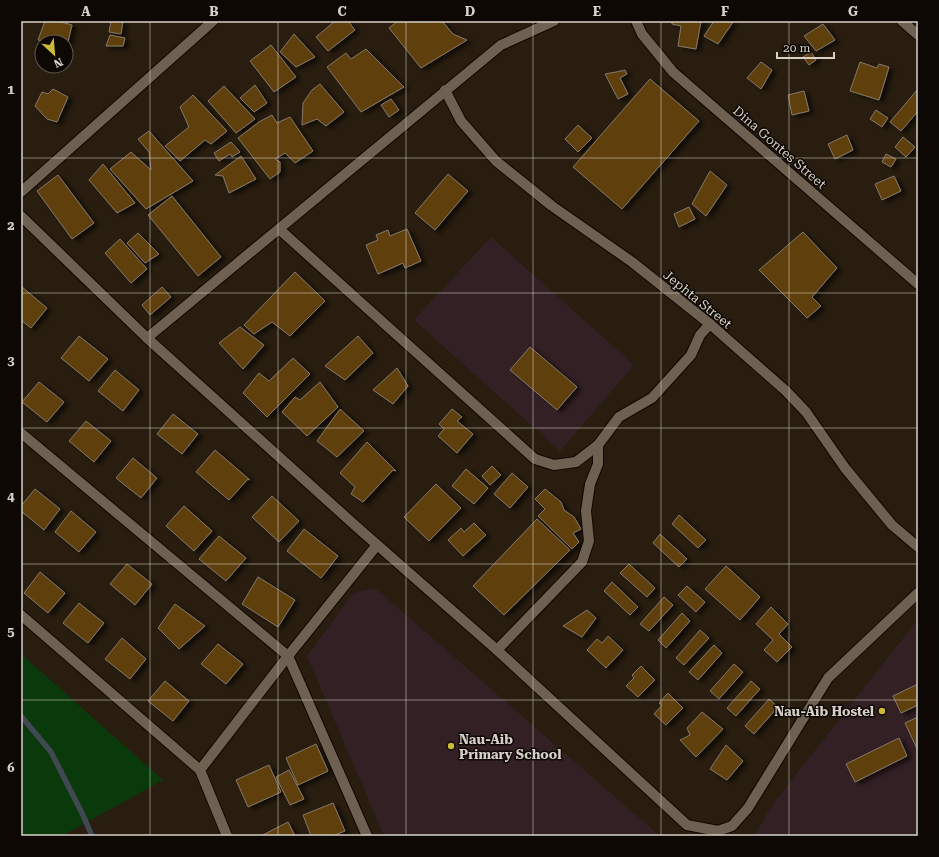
<svg xmlns="http://www.w3.org/2000/svg" width="939" height="857" viewBox="0 0 939 857" font-family="'Roboto Serif',serif">
  <defs>
    <filter id="shadow"><feDropShadow dx="4.5" dy="2.5" stdDeviation="2" flood-color="#0009"/></filter>
  </defs>
  <rect width="100%" height="100%" fill="#281d0f"/>
  <g fill="#332024">
    <path d="M491,237L634,365L560,451L414,320Z"/>
    <path d="M375,588L660,836H384L307,656L353,593Z"/>
    <path d="M918,619V836H754L773,804Z"/>
  </g>
  <path fill="#0a390c" d="M21,654L163,780L62,836H21Z"/>
  <g fill="none" stroke-linecap="round" stroke-linejoin="round">
    <path stroke="#404851" stroke-width="5.5" d="M21,716L51,752L83,815L92,836"/>
  </g>
  <g fill="#5e3f11" stroke="#857868" filter="url(#shadow)">
    <path d="M45,21H58L72,25L67,46H66V42H48L38,40Z"/>
    <path d="M111,21H123L121,34L109,32Z"/>
    <path d="M335,21H348L355,30L328,51L316,37Z"/>
    <path d="M398,21H442L453,34L467,40L421,68L389,28Z"/>
    <path d="M672,21H701L696,49L678,46L681,26L672,24Z"/>
    <path d="M714,21H731L733,22L718,44L704,36Z"/>
    <path d="M823,24L835,40L816,51L804,36Z"/>
    <path d="M294,34L315,57L296,67L280,52Z"/>
    <path d="M110,35L125,38L123,46H106Z"/>
    <path d="M271,45L296,77L274,92L250,61Z"/>
    <path d="M366,49L404,87L361,112L327,67L346,53L351,59Z"/>
    <path d="M811,52L816,60L809,65L803,57Z"/>
    <path d="M761,62L772,70L761,89L747,78Z"/>
    <path d="M860,62L877,68L879,64L889,67L879,100L850,91Z"/>
    <path d="M625,70L627,74L620,78L628,94L618,99L605,74L616,72Z"/>
    <path d="M650,79L699,121L622,209L573,167Z"/>
    <path d="M320,84L344,112L326,126L317,119L302,125L303,103L312,90Z"/>
    <path d="M255,85L267,103L254,112L240,98Z"/>
    <path d="M224,86L255,119L236,133L208,101Z"/>
    <path d="M53,89L68,97L57,122L47,119L35,106L42,92L48,94Z"/>
    <path d="M918,89V111L901,131L890,122Z"/>
    <path d="M804,91L809,111L792,115L788,95Z"/>
    <path d="M193,95L227,131L211,144L205,140L180,161L165,146L189,127L180,107Z"/>
    <path d="M391,99L399,110L389,117L381,105Z"/>
    <path d="M876,110L888,118L882,127L870,119Z"/>
    <path d="M272,115L277,123L290,117L313,151L295,163L285,153L275,159L280,162V172L270,179L238,138L259,122Z"/>
    <path d="M578,125L592,138L578,152L565,139Z"/>
    <path d="M149,131L193,181L146,209L110,169L131,152L151,170L149,152L138,139Z"/>
    <path d="M847,135L853,150L835,159L828,144Z"/>
    <path d="M903,137L915,147L906,157L895,147Z"/>
    <path d="M231,142L240,152L232,157L230,154L219,161L214,153Z"/>
    <path d="M886,154L896,159L891,167L882,162Z"/>
    <path d="M241,156L256,179L229,193L223,176L215,175Z"/>
    <path d="M103,164L135,203L117,213L89,180Z"/>
    <path d="M710,171L727,185L706,216L692,204Z"/>
    <path d="M448,174L468,191L435,230L415,213Z"/>
    <path d="M58,175L94,223L72,239L37,191Z"/>
    <path d="M894,176L901,191L882,200L875,184Z"/>
    <path d="M172,196L221,257L198,276L148,215Z"/>
    <path d="M689,207L695,219L679,227L674,214Z"/>
    <path d="M407,229L421,261L405,268L403,263L378,274L366,245L378,240L376,235L388,230L390,236Z"/>
    <path d="M803,232L837,268L812,297L821,306L807,318L759,270Z"/>
    <path d="M138,233L159,254L145,263L127,243Z"/>
    <path d="M120,239L147,269L131,283L105,253Z"/>
    <path d="M295,272L325,301L290,336L272,322L254,334L244,325Z"/>
    <path d="M22,287L47,308L31,328L21,320V289Z"/>
    <path d="M162,287L171,297L150,315L142,305Z"/>
    <path d="M240,327L264,345L243,369L219,343Z"/>
    <path d="M79,336L108,359L89,381L61,358Z"/>
    <path d="M358,336L373,353L345,380L325,366Z"/>
    <path d="M530,347L577,387L557,410L510,370Z"/>
    <path d="M293,358L310,374L267,417L243,393L259,373L269,381Z"/>
    <path d="M397,368L408,386L393,404L373,390Z"/>
    <path d="M115,370L139,390L123,411L98,391Z"/>
    <path d="M39,382L64,402L47,422L22,402Z"/>
    <path d="M320,382L338,407L307,436L282,412L295,397L300,400Z"/>
    <path d="M340,409L364,431L337,457L317,441Z"/>
    <path d="M452,409L462,417L457,421L473,434L457,453L438,436L444,429L439,424Z"/>
    <path d="M173,414L198,434L182,454L157,434Z"/>
    <path d="M86,421L111,441L94,462L69,441Z"/>
    <path d="M367,442L396,471L393,470L363,502L351,494L355,487L340,473Z"/>
    <path d="M215,450L250,480L248,479L229,500L196,472Z"/>
    <path d="M133,458L157,478L141,498L116,478Z"/>
    <path d="M492,466L501,475L490,485L482,476Z"/>
    <path d="M466,469L488,488L474,504L452,486Z"/>
    <path d="M512,473L528,487L510,508L494,494Z"/>
    <path d="M436,484L461,508L429,541L404,517Z"/>
    <path d="M35,489L60,509L44,530L21,511V506Z"/>
    <path d="M545,489L561,502L564,510L574,517L581,529L573,533L579,542L572,549L538,516L545,509L535,499Z"/>
    <path d="M272,496L299,521L279,542L252,517Z"/>
    <path d="M184,506L212,531L194,551L166,526Z"/>
    <path d="M71,511L96,532L79,552L55,532Z"/>
    <path d="M679,515L706,540L698,548L672,524Z"/>
    <path d="M537,519L570,550L504,615L473,586Z"/>
    <path d="M474,523L486,535L463,556L448,540L461,528L464,532Z"/>
    <path d="M304,529L338,556L321,578L287,551Z"/>
    <path d="M660,534L687,559L679,567L653,543Z"/>
    <path d="M219,536L246,558L226,581L199,559Z"/>
    <path d="M127,564L152,584L135,605L110,584Z"/>
    <path d="M629,564L655,588L647,597L620,573Z"/>
    <path d="M726,566L760,597L740,620L705,589Z"/>
    <path d="M40,572L65,593L48,613L24,593Z"/>
    <path d="M258,577L295,600L278,627L242,604Z"/>
    <path d="M612,582L638,607L630,615L604,591Z"/>
    <path d="M687,586L705,602L696,612L678,595Z"/>
    <path d="M664,597L673,605L649,631L640,624Z"/>
    <path d="M79,603L104,623L88,643L63,623Z"/>
    <path d="M175,604L205,626L179,649L158,628Z"/>
    <path d="M771,607L788,624L779,634L792,647L777,662L764,650L773,640L756,624Z"/>
    <path d="M587,610L596,618L582,637L563,626Z"/>
    <path d="M682,613L690,621L666,648L658,640Z"/>
    <path d="M700,630L709,638L684,665L676,658Z"/>
    <path d="M608,636L623,650L606,668L587,650L597,639L602,643Z"/>
    <path d="M122,638L146,659L130,679L105,659Z"/>
    <path d="M218,644L243,664L226,684L201,664Z"/>
    <path d="M714,645L722,653L698,680L689,672Z"/>
    <path d="M734,664L743,672L719,699L710,691Z"/>
    <path d="M641,666L655,680L638,697L626,686L634,678L632,675Z"/>
    <path d="M165,681L189,701L173,721L148,701Z"/>
    <path d="M751,681L760,689L736,716L727,708Z"/>
    <path d="M918,684V705L901,713L893,696Z"/>
    <path d="M668,693L683,708L666,725L654,714L662,705L659,703Z"/>
    <path d="M769,699L778,707L754,734L745,726Z"/>
    <path d="M702,712L723,729L696,757L680,740L690,735L687,728Z"/>
    <path d="M918,717V751L905,723Z"/>
    <path d="M899,738L907,756L855,782L846,764Z"/>
    <path d="M316,744L328,771L298,785L286,758Z"/>
    <path d="M726,745L743,761L727,780L710,769Z"/>
    <path d="M269,765L281,792L248,807L236,780Z"/>
    <path d="M289,770L304,799L290,805L276,777Z"/>
    <path d="M333,803L345,831L332,836H311L303,815Z"/>
    <path d="M288,822L295,836H261Z"/>
  </g>
  <g fill="none" stroke-linecap="round" stroke-linejoin="round">
    <g stroke="#100700" stroke-width="12">
      <g id="minor">
        <path d="M636,21L642,34L673,72L918,284"/>
        <path d="M902,21L918,35"/>
        <path d="M445,90L461,121L496,161L552,206L632,262L710,324L786,391L806,412L845,468L892,525L918,547"/>
        <path d="M21,192L213,21"/>
        <path d="M21,216L147,338L358,528L497,650L687,825L718,831L732,826L748,808L828,678L918,593"/>
        <path d="M279,229L535,459L554,465L576,462L598,445"/>
        <path d="M147,338L501,45L554,21"/>
        <path d="M21,433L288,656L367,836"/>
        <path d="M21,615L200,770L227,836"/>
        <path d="M497,650L582,562L589,541L586,511L590,484L598,464V445L619,417L652,398L691,355L700,335L710,324"/>
        <path d="M200,770L288,656L377,545"/>
      </g>
    </g>
    <use href="#minor" stroke="#6e6152" stroke-width="10"/>
  </g>
  <path fill="none" stroke="#d7d0c7" stroke-width="1" stroke-opacity="0.55" d="M150,21V836M278,21V836M406,21V836M533,21V836M661,21V836M789,21V836M21,158H918M21,293H918M21,428H918M21,564H918M21,700H918"/>
  <g fill="#ccb939" stroke="#0d0804" stroke-width="1.5">
    <circle cx="882" cy="711" r="4"/>
    <circle cx="451" cy="746" r="4"/>
  </g>
  <g text-anchor="middle" stroke-width="3" stroke-linejoin="round" paint-order="stroke">
    <g font-size="13" fill="#d7d0c7" stroke="#0d0804">
      <text transform="translate(780 147) rotate(41)" y="5">Dina Gontes Street</text>
      <text transform="translate(698 299) rotate(39)" y="5">Jephta Street</text>
    </g>
    <g font-size="13" font-weight="bold" fill="#d7d0c7" stroke="#0d0804" text-anchor="end">
      <text x="874" y="716">Nau-Aib Hostel</text>
      <text x="459" y="744" text-anchor="start">Nau-Aib<tspan x="459" dy="15">Primary School</tspan></text>
    </g>
  </g>
  <rect width="939" height="857" fill="none" stroke="#0d0804" stroke-width="44"/>
  <g transform="translate(54 54) rotate(154)"><circle r="19" fill="#0d0804" stroke="#5e5852"/>
  <path d="M0-3L7 15L0 10L-7 15Z" fill="#ccb939"/>
  <text y="-6" font-size="11" font-weight="bold" text-anchor="middle" fill="#d7d0c7">N</text>
  </g>
  <path d="M777 52v6h57v-6" fill="none" stroke="#d7d0c7" stroke-width="2"/>
  <text x="783" y="52" font-size="12" fill="#d7d0c7" stroke="#0d0804" stroke-width="3" paint-order="stroke">20 m</text>
  <rect x="22" y="22" width="895" height="813" fill="none" stroke="#d7d0c7" stroke-width="1.5"/>
  <g font-size="13" text-anchor="middle" font-weight="bold" fill="#d7d0c7">
    <text x="86" y="16">A</text>
    <text x="214" y="16">B</text>
    <text x="342" y="16">C</text>
    <text x="470" y="16">D</text>
    <text x="597" y="16">E</text>
    <text x="725" y="16">F</text>
    <text x="853" y="16">G</text>
    <text x="11" y="94">1</text>
    <text x="11" y="230">2</text>
    <text x="11" y="365">3</text>
    <text x="11" y="501">4</text>
    <text x="11" y="636">5</text>
    <text x="11" y="772">6</text>
  </g>
</svg>
